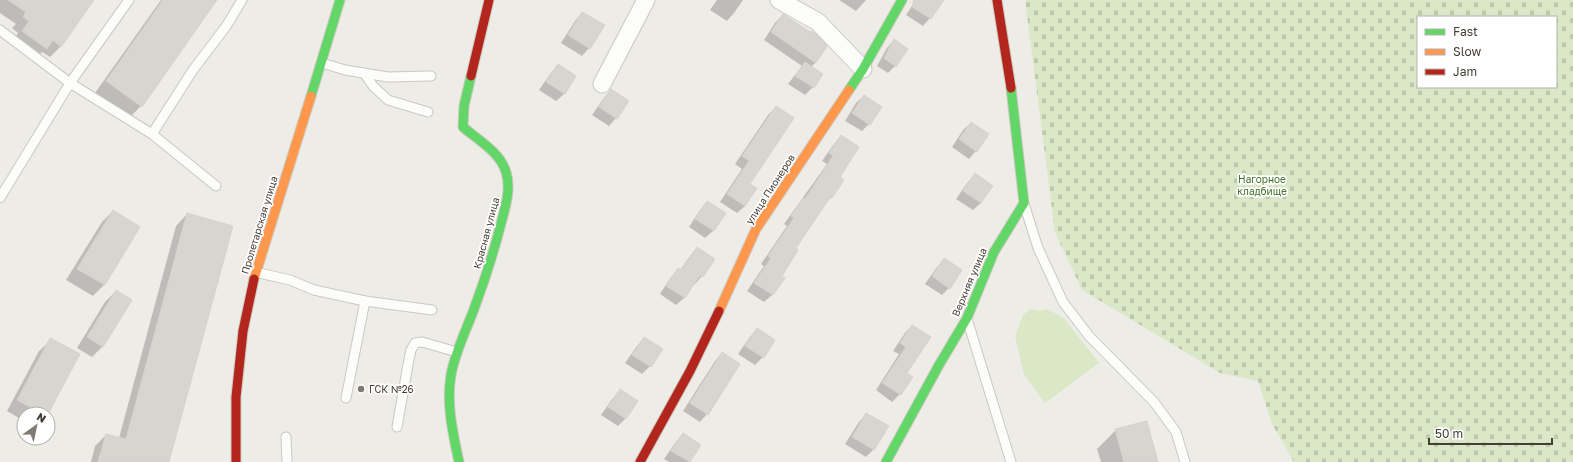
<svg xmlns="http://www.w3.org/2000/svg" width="1573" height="462" viewBox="0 0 1573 462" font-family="'Golos Text',sans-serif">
  <defs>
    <pattern id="cemetery-stones" width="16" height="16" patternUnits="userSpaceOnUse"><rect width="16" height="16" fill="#dbe8c8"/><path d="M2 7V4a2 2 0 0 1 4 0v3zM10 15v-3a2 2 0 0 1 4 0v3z" fill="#bdc8ac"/></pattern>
  </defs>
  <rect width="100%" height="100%" fill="#eeece7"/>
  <path fill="url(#cemetery-stones)" fill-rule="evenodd" d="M1025,0H1573V462H1294L1272,424L1258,381L1220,373L1082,290L1055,232ZM1418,17H1556V87H1418Z"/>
  <path fill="#dbe8c8" d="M1030,309L1039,311L1047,309L1064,318L1099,363L1045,403L1024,375L1015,336L1023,315Z"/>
  <g fill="#0003">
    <path d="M0,0H93L61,46L50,57L42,52L35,59L12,42L18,33L12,28L16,24L0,13Z"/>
    <path d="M161,0H216L141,106L130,117L95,93Z"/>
    <path d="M717,0H743L734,13L727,21L710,10Z"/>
    <path d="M839,0H866L856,11Z"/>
    <path d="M916,0H939L941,2L930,18L923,26L906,15Z"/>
    <path d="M582,13L589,48L582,56L561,43L575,21Z"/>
    <path d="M783,15L816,62L811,67L813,87L805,95L788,84L802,66L764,40L775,23Z"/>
    <path d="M894,40L895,66L888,73L877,66L887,48Z"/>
    <path d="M558,65L575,76L564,94L556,101L539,90L551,73Z"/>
    <path d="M611,90L616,118L609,126L592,115L604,98Z"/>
    <path d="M864,96L869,124L862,131L845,121L856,103Z"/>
    <path d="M776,107L749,184L745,206L737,213L720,202L742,169L735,164L768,115Z"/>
    <path d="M971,123L976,151L969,159L952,147L963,130Z"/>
    <path d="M841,136L839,177L832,197L824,204L795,249L780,276L783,278L772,295L764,302L747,291L764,266L761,264L787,226L784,224L827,164L822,161L834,144Z"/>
    <path d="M975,175L992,186L981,203L973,210L956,199L968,182Z"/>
    <path d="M708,202L724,214L713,231L705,238L689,227L700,210Z"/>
    <path d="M113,211L139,227L104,285L93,296L66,280L102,222Z"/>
    <path d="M187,214L168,462H91L95,446L106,435L119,438L176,226Z"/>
    <path d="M697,248L702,276L695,284L694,283L684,298L676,305L660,294L671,277L678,270H680L690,256Z"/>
    <path d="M944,260L949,288L942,295L925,284L937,267Z"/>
    <path d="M116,291L103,346L92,357L77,348L105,302Z"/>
    <path d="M912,326L900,394L892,402L876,390L899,354L893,351L905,333Z"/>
    <path d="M757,329L774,340L763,357L755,365L738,354L750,337Z"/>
    <path d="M644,338L650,366L642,374L625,363L637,346Z"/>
    <path d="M51,340L47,414H24V421L7,411L39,351Z"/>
    <path d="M722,353L707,414L700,422L683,411L715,361Z"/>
    <path d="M620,390L626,418L618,426L601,415L613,398Z"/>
    <path d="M866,414L873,450L866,457L845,444L859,422Z"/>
    <path d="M1116,430L1157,462H1101L1097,449Z"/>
    <path d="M683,434L700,445L689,462H669L664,459L676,442Z"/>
  </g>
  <g fill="#d7d5d0" stroke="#d6d3cd">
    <path d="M8,0H94L61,47L53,40L47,49L22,31L29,21L23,17L26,12Z"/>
    <path d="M163,0H217L142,107L106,81Z"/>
    <path d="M914,0H944L931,19L912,7Z"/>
    <path d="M582,12L605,25L590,49L568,35Z"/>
    <path d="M783,14L810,32L811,31L815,33L827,46L816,63L771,32Z"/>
    <path d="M894,39L908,49L896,67L884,58Z"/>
    <path d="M805,62L823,74L814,88L795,76Z"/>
    <path d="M558,64L576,76L565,94L546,82Z"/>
    <path d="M611,89L629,101L617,119L599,107Z"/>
    <path d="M864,95L882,107L870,125L852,113Z"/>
    <path d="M776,106L794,118L750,184L757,188L745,206L727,194L749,161L742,156Z"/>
    <path d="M971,122L989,134L977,152L959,139Z"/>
    <path d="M841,135L859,147L840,177L844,180L832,198L831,196L796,248L798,250L782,276L785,278L773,295L754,283L771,258L768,256L794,218L791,216L803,198L805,199L833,156L829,153Z"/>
    <path d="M975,173L993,186L981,203L963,191Z"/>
    <path d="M707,201L726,213L714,231L695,219Z"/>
    <path d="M113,210L140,227L105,285L77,269Z"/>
    <path d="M187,213L233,226L169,462H98L106,434L126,439Z"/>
    <path d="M697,247L715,259L703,277L700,275L685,298L666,286L678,268L681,270Z"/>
    <path d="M944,258L962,270L950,289L932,276Z"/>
    <path d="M116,290L132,300L103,347L87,337Z"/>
    <path d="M912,325L931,337L907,373L913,377L901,395L882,383L906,347L900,343Z"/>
    <path d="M757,328L775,340L764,358L745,346Z"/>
    <path d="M644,337L663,349L651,367L632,355Z"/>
    <path d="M50,338L80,354L48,414H43L17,400Z"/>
    <path d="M722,352L740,364L708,415L690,403Z"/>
    <path d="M620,389L638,401L626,419L608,407Z"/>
    <path d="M866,413L889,426L874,450L852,437Z"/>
    <path d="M1147,421L1158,462H1124L1115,429Z"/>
    <path d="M683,433L701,445L690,462L671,451Z"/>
  </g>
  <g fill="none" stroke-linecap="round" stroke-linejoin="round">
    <g stroke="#cac8c3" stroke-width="11">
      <g id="lane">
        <path d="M0,30L70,83L152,134L216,186"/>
        <path d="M322,63L345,70L388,77L431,76"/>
        <path d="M364,73L373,86L388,100L428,112"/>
        <path d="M152,134L193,70L227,25L242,0"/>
        <path d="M0,198L70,83L129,0"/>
        <path d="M1025,207L1038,248L1063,302L1089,336L1154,402L1176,432L1185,462"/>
        <path d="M255,272L290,280L314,290L365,301L432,310"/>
        <path d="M968,322L1011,462"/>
        <path d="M346,398L365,301"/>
        <path d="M397,427L409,359L411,350L415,343L422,342L457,352"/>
        <path d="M286,437L287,462"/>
      </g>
    </g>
    <g stroke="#cac8c3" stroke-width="19">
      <g id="street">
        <path d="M779,0L818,22L863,69"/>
        <path d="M602,84L646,0"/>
      </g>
    </g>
    <g stroke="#cdc9bf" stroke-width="11">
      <g id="fast">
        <path d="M849,90L863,69L902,0"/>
        <path d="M311,96L340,0"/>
        <path d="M459,462C453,434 446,404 451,375C455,352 466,331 474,309C485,280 494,251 502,220C506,205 511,188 506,172C500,152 478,140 463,127L464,106L471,76"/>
        <path d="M886,462L939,365L967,318L994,252L1024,203L1011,88"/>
      </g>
    </g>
    <g stroke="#cdc9bf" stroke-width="11">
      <g id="slow">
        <path d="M254,279L311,96"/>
        <path d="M719,311L756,229L849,90"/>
      </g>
    </g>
    <g stroke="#cdc9bf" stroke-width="11">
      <g id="jam">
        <path d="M997,0L1011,88"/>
        <path d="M471,76L489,0"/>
        <path d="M236,462V397L243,331L254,279"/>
        <path d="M640,462L690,371L719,311"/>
      </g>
    </g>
    <use href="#lane" stroke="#fcfcfb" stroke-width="9"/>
    <use href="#street" stroke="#fcfcfb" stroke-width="17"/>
    <use href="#fast" stroke="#63d668" stroke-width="9"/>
    <use href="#slow" stroke="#ff974d" stroke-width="9"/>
    <use href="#jam" stroke="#b3261e" stroke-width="9"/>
  </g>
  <circle fill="#7f7a73" stroke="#fff" stroke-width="1.5" cx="361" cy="389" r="4"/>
  <g text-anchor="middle" stroke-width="3.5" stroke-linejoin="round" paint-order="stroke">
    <g font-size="10" fill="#45722b" stroke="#fff">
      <text x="1262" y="183">Нагорное<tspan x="1262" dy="12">кладбище</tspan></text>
    </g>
    <g font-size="10" fill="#433d34" stroke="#fff">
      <text transform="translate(770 189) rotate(-57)" y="4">улица Пионеров</text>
      <text transform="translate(259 225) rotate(-73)" y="4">Пролетарская улица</text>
      <text transform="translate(486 233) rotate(-75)" y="4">Красная улица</text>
      <text transform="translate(969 282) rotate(-67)" y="4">Верхняя улица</text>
    </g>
    <g font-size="10" fill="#433d34" stroke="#fff" text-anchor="start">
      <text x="369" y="393">ГСК №26</text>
    </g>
  </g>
  <rect x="1417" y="16" width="140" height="72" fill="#ffffff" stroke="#b4b1ae"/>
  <rect x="1425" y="29" width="20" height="6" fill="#63d668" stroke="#b4b1ae"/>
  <text x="1453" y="36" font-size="12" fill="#433d34">Fast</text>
  <rect x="1425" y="49" width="20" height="6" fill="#ff974d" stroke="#b4b1ae"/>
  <text x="1453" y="56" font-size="12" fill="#433d34">Slow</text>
  <rect x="1425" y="69" width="20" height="6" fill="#b3261e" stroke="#b4b1ae"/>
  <text x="1453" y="76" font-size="12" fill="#433d34">Jam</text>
  <g transform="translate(36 426) rotate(33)"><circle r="19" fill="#ffffff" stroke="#b4b1ae"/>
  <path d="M0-3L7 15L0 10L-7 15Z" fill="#7f7a73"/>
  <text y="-6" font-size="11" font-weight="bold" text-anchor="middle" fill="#433d34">N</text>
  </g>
  <path d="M1429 438v6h123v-6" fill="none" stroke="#433d34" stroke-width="2"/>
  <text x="1435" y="438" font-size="12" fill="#433d34" stroke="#ffffff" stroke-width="3" paint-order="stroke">50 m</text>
</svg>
